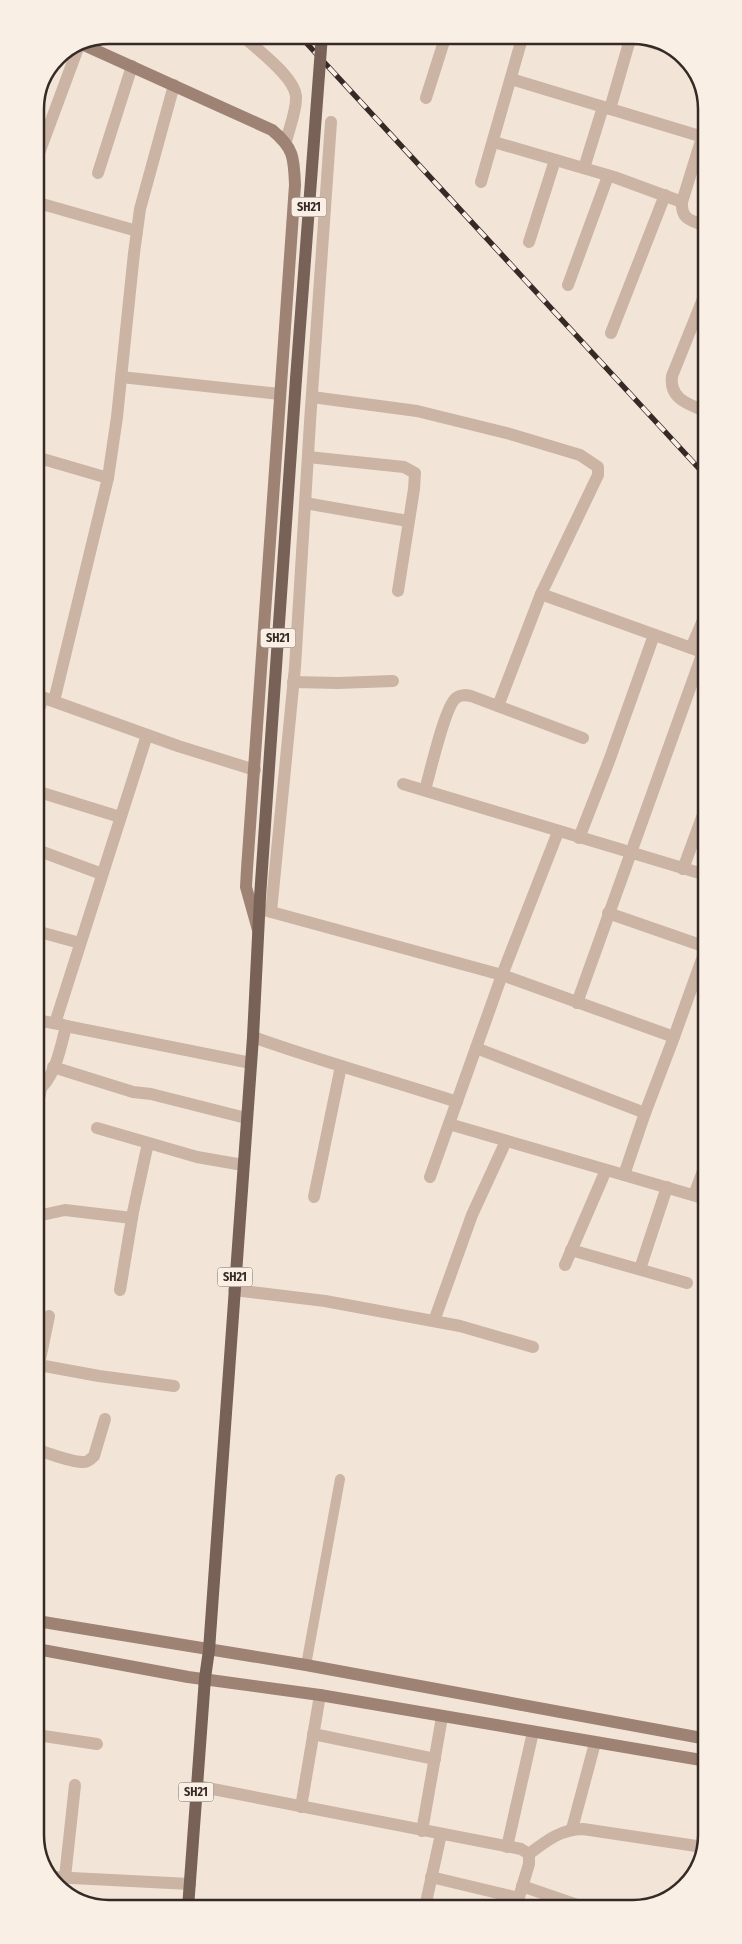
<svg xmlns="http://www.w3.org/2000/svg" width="742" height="1944" viewBox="0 0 742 1944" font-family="'Fira Sans Condensed',sans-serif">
  <rect width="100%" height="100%" fill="#f2e5d8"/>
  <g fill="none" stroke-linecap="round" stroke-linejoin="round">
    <path stroke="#cbb4a4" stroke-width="10" d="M306,1665L340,1479"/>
    <g stroke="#cbb4a4" stroke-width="12">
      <path d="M242,35C256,49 294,76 296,96C297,110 289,128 286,142"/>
      <path d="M627,35L667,47"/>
      <path d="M511,79L703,137"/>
      <path d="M426,98L446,35"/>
      <path d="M610,109L631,36"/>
      <path d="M704,131L682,202C681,219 690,220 705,226"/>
      <path d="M494,142L614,177L682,202"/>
      <path d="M35,164L78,48"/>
      <path d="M584,168L603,107"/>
      <path d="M98,173L132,66"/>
      <path d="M481,182L523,35"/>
      <path d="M35,202L137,231"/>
      <path d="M529,242L555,160"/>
      <path d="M568,285L608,176"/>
      <path d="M705,294L672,376C669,398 687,404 705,411"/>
      <path d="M611,333L665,195"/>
      <path d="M121,377L280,394"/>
      <path d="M312,397L417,411L510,434L580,455L598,467V475L541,594L498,706"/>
      <path d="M36,457L108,478"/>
      <path d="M308,457L404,467L415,473L414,489L398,591"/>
      <path d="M305,503L408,521"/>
      <path d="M541,594L705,653"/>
      <path d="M691,648L705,616"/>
      <path d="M293,682L338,683L393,681"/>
      <path d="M36,695L178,746L255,770"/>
      <path d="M54,701L108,478L117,417L134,253L140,209L174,85"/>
      <path d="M36,717L43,698"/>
      <path d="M403,784L706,875"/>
      <path d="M425,790C430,773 445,706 456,698C461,694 466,695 471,696L583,738"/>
      <path d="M36,791L120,817"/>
      <path d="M579,838L609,761L654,635"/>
      <path d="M37,850L102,874"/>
      <path d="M683,869L705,809"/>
      <path d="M264,910L502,975L674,1037L645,1113L624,1175L706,1199"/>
      <path d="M271,912L295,667L310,422L331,122"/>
      <path d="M608,913L706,947"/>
      <path d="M36,931L80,943"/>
      <path d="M577,1003L703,652"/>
      <path d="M36,1020L59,1024"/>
      <path d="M66,1026L57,1023V1017L147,735"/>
      <path d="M253,1037C320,1061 389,1080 457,1102"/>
      <path d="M674,1037L706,948"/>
      <path d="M476,1048L645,1113"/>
      <path d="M53,1067L133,1092L151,1094L246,1118"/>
      <path d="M37,1091C55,1079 61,1046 66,1026L251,1063"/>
      <path d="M37,1111L41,1088"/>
      <path d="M449,1124L624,1175"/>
      <path d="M97,1128L197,1157L243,1165"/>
      <path d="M430,1177L502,975L558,832"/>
      <path d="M694,1195L706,1163"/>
      <path d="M314,1197L341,1066"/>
      <path d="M37,1216L65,1210L132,1218"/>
      <path d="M571,1250L687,1283"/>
      <path d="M565,1265L606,1170"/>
      <path d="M640,1269L667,1187"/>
      <path d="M120,1290L133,1212L148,1143"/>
      <path d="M234,1290L325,1301L460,1326L533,1347"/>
      <path d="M434,1321L472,1215L506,1141"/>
      <path d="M39,1365L99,1376L174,1386"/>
      <path d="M37,1374L49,1316"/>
      <path d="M37,1450C49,1453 72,1463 84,1462C88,1462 91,1459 94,1456L105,1419"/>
      <path d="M313,1734L435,1759"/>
      <path d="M37,1735L97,1744"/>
      <path d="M197,1786L521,1849L529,1854"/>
      <path d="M301,1807L320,1695"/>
      <path d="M572,1829L595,1743"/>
      <path d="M422,1831L442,1717"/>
      <path d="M507,1847L533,1732"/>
      <path d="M529,1854C546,1841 561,1829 583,1829L703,1847"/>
      <path d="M52,1877L190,1884"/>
      <path d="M65,1877L75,1785"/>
      <path d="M431,1877L519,1898"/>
      <path d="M522,1886L583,1907"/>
      <path d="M425,1907L441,1834"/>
      <path d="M516,1907L529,1864V1854"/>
    </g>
    <g stroke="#9e8375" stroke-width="12">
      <path d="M84,45L272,130C294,148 294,158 295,185L247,869L246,887L258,930"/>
      <path d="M37,1621L306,1665L707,1739"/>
      <path d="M37,1649L188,1677L320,1695L707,1761"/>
    </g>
    <path stroke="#786156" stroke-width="12" d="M188,1908L205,1678L209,1650L253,1037L260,897L296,379"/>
    <g stroke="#362a26" stroke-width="5.5">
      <path id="rail" d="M299,35L705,475"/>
    </g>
    <use href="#rail" stroke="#faefe4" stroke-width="4" stroke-dasharray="11" stroke-linecap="butt"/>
    <path stroke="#786156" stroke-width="12" d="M296,379L322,35"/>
  </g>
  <g text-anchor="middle" stroke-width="5" stroke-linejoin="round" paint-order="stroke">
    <g fill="#faefe4" stroke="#71655f" stroke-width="1">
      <rect x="291.5" y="197.5" width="35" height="19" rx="4"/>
      <rect x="260.5" y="628.5" width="35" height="19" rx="4"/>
      <rect x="217.5" y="1267.5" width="35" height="19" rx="4"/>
      <rect x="178.5" y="1782.5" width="35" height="19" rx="4"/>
    </g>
    <g font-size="12" font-weight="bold" fill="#362a26">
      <text x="309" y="211">SH21</text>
      <text x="278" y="642">SH21</text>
      <text x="235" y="1281">SH21</text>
      <text x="196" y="1796">SH21</text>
    </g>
  </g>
  <path d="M0 0H742V1944H0ZM109 44H633A65 65 0 0 1 698 109V1835A65 65 0 0 1 633 1900H109A65 65 0 0 1 44 1835V109A65 65 0 0 1 109 44Z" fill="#faefe4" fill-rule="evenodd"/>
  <path fill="none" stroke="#362a26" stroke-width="2.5" d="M109 44H633A65 65 0 0 1 698 109V1835A65 65 0 0 1 633 1900H109A65 65 0 0 1 44 1835V109A65 65 0 0 1 109 44Z"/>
</svg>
